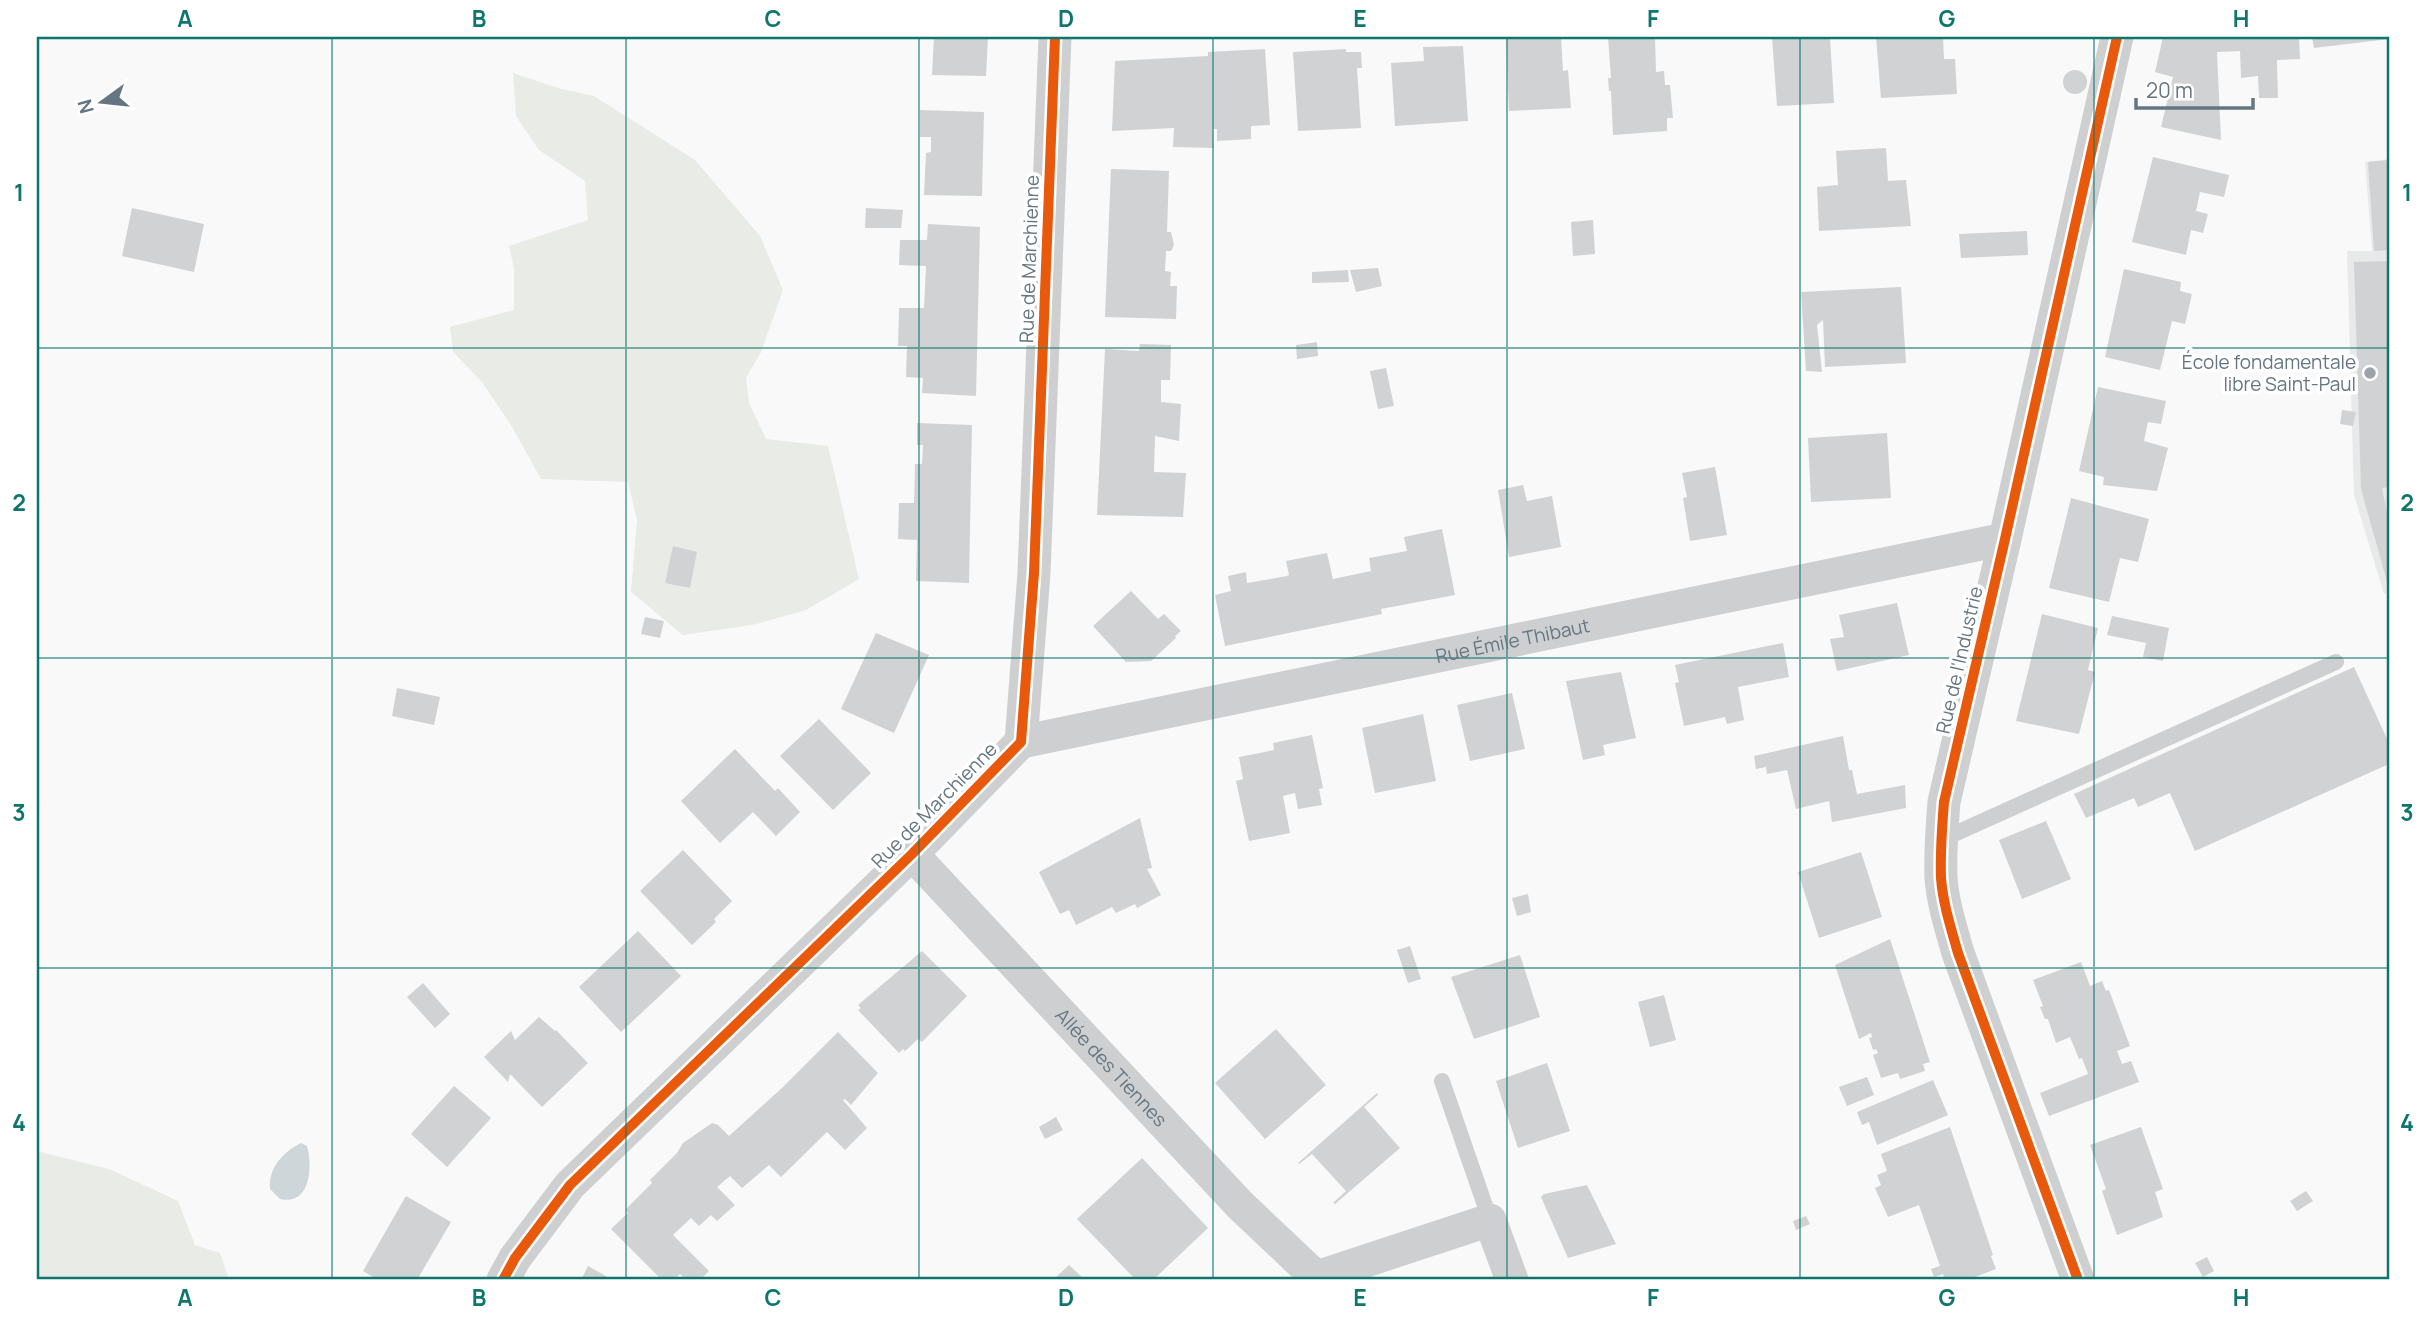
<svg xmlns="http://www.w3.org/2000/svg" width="2426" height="1317" viewBox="0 0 2426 1317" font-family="Manrope,sans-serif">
  <rect width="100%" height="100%" fill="#f9f9f9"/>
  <path fill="#e8e9e9" d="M2389,159V594H2384L2354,495L2347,251H2372L2365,162Z"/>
  <g fill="#e8ebe6">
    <path d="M513,73L561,89L594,96L695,160L760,236L783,290L761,352L746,378L749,403L766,439L828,446L859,579L806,610L752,625L683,635L631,592L637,520L628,482L541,479L511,425L482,382L453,352L450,327L514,310V268L509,246L588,220L585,181L539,150L516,116Z"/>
    <path d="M37,1151L109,1169L178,1201L195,1245L220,1253L229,1280H37Z"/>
  </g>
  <path fill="#ced6d9" d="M301,1143L307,1146C313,1167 310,1206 280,1199L270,1189C268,1168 283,1152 301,1143Z"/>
  <g fill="#d0d2d3">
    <path d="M934,37H988L986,76L932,75Z"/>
    <path d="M1506,37H1561L1563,71L1568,70L1571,108L1509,111Z"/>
    <path d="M1608,37H1655L1656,72L1664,71L1665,85H1670L1673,118H1667V131L1613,135L1611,91H1609L1608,78H1611Z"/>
    <path d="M1772,37H1830L1834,103L1777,106Z"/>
    <path d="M1876,37H1943L1944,59H1955L1957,94L1881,98Z"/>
    <path d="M2163,37H2299L2300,59L2277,60L2278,98H2259L2258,76L2241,78L2240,51L2217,52L2221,140L2161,127L2173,77L2155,72Z"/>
    <path d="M2312,37H2389V39L2314,48Z"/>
    <path d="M1463,46L1468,121L1395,126L1391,63L1424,61L1423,47Z"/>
    <path d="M1265,49L1270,125L1251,126V139L1217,141V129H1213L1214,148L1173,147L1174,128L1112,131L1115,61L1208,56V52Z"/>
    <path d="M1346,49V52H1361L1362,68H1357L1361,128L1298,131L1293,52Z"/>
    <circle cx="2075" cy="82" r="12"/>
    <path d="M920,110L984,112L982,196L924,195L926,153L931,152V137H920Z"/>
    <path d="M1886,148L1888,181L1906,180L1911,226L1819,231L1817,187L1838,185L1836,151Z"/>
    <path d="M2153,157L2229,175L2224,197L2200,192L2196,211L2208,214L2203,233L2191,230L2186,255L2132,242Z"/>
    <path d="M2389,160V250L2374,251L2368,162Z"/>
    <path d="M1111,169L1169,171L1167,232H1171L1174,245L1171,251H1166L1165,271L1171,272L1170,286H1177L1176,319L1105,317Z"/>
    <path d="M132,208L204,224L194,272L122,256Z"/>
    <path d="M866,208L903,210L901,228H865Z"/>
    <path d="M1593,220L1595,254L1573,256L1571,222Z"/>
    <path d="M928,224L980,227L976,396L922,393L923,378L906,377L907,346H898L899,308H924L926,266L899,265L900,240H927Z"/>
    <path d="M2027,231L2028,255L1961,258L1959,234Z"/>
    <path d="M2389,261V487L2382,488L2389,523L2388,585L2361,489L2354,262Z"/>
    <path d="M1378,268L1382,286L1356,292L1350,270Z"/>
    <path d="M2124,269L2181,282L2180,291L2192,294L2185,324L2172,321L2160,370L2105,357Z"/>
    <path d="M1348,270L1349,282L1312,283V272Z"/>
    <path d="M1901,287L1906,363L1825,367L1823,320L1817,325L1822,372L1806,371L1801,292Z"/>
    <path d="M1317,342L1318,356L1297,359L1296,345Z"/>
    <path d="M1140,344L1171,345L1170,380H1161V402L1181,404L1179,441L1155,436L1154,472L1186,473L1183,517L1097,515L1105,349L1139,351Z"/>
    <path d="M1386,368L1394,406L1378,409L1370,371Z"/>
    <path d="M2098,387L2166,401L2161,424L2148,422L2144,441L2168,448L2157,491L2103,485L2104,477L2079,471Z"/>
    <path d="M2342,410L2356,412L2353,426L2340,424Z"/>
    <path d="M917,423L972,425L969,583L916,581L917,540L898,539L899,503H914L915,464H922L923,445H917Z"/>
    <path d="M1887,433L1891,498L1811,502L1808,438Z"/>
    <path d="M1715,467L1727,535L1690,541L1683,498L1687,497L1682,473Z"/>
    <path d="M1523,485L1527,501L1552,496L1561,547L1509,557L1498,490Z"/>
    <path d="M2071,498L2149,519L2138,562L2120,558L2109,602L2049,588Z"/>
    <path d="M1442,529L1455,595L1381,609L1382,614L1225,646L1215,595L1231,591L1228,576L1246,572L1247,583L1287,576L1289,575L1286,561L1327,553L1333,579L1371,571L1369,558L1407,551L1404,537Z"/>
    <path d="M673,546L697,552L690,588L665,583Z"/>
    <path d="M1131,591L1158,619L1164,614L1181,631L1175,636L1176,638L1151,661L1126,662L1093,626Z"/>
    <path d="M1897,603L1909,655L1837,671L1830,639L1844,637L1839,615Z"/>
    <path d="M2042,614L2098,628L2088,670L2095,672L2079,734L2016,721Z"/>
    <path d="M2112,616L2169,628L2163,661L2143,657L2146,643L2107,635Z"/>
    <path d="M645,617L664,621L660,638L641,634Z"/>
    <path d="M876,633L929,655L894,733L841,709Z"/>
    <path d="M1783,643L1789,677L1738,687L1744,720L1727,724L1725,717L1684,726L1675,683L1679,682L1675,665Z"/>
    <path d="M2354,667L2389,743V764L2195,851L2170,793L2138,807L2134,798L2086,818L2074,794Z"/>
    <path d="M1621,672L1636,738L1603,745L1605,755L1583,760L1566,681Z"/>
    <path d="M397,688L440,697L434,725L392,716Z"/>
    <path d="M1512,693L1525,749L1470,761L1457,705Z"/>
    <path d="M1423,714L1436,781L1375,793L1362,728Z"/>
    <path d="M819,719L871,773L833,810L780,756Z"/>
    <path d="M1312,735L1323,788L1319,789L1322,805L1298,809L1295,793L1283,796L1290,833L1249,841L1236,781L1243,779L1239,757L1274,750L1273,743Z"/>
    <path d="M1843,736L1849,770H1852L1857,794L1905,785L1906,808L1832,822L1829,801L1796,809L1787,770L1767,774L1766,767L1756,769L1754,756Z"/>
    <path d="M735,749L775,791L778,788L800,812L776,836L753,812L720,843L681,801Z"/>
    <path d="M1140,818L1152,868L1147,869L1161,895L1137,908L1135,904L1116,913L1112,907L1076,925L1069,910L1060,914L1039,872Z"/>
    <path d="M2046,821L2071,879L2022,899L1999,840Z"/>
    <path d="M683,850L732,901L714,919L716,922L692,945L640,891Z"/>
    <path d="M1861,852L1882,917L1819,938L1798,872Z"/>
    <path d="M1528,894L1531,912L1517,916L1512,898Z"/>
    <path d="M638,931L681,976L621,1032L579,987Z"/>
    <path d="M1890,939L1930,1062L1923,1064L1925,1071L1900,1079L1898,1073L1881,1078L1873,1055L1878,1053L1876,1049L1873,1050L1869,1038L1872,1037L1871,1033L1859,1039L1835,965Z"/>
    <path d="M1410,946L1421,979L1408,983L1397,950Z"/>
    <path d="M922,951L967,996L922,1042L918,1039L905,1051L903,1049L899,1053L858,1010L861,1008L858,1005Z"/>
    <path d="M1520,955L1540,1017L1474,1039L1451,977Z"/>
    <path d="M2081,962L2090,986L2102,981L2106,991L2109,990L2130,1046L2117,1051L2122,1064L2131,1061L2139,1082L2049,1116L2040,1093L2088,1074L2082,1058L2079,1059L2070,1037L2056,1043L2048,1019H2045L2040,1007L2043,1006L2033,980Z"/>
    <path d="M423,983L450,1014L435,1028L407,997Z"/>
    <path d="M1664,995L1676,1040L1650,1047L1638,1002Z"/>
    <path d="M539,1017L555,1031L556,1030L588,1063L542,1107L510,1074L508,1082L484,1057L511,1031L515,1040Z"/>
    <path d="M1276,1029L1326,1085L1265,1139L1215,1083Z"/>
    <path d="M838,1032L878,1073L851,1105L845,1099L843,1100L867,1128L845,1150L827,1132L781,1177L769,1165L742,1188L730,1176L717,1187L735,1205L717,1221L711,1215L699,1226L691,1218L673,1235L709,1271L700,1280H687L680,1274L673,1280H662L611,1229L628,1213L625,1210L652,1183L650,1180L677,1153L683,1143L712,1123L718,1125L729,1136L782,1088Z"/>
    <path d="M1547,1063L1570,1131L1518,1148L1496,1081Z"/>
    <path d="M1867,1077L1874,1095L1847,1106L1839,1087Z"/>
    <path d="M1933,1080L1948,1115L1877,1145L1869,1122L1862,1125L1857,1112Z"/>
    <path d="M454,1086L491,1118L447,1167L411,1134Z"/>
    <path d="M1377,1093L1378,1095L1364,1107L1400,1148L1335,1204L1333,1203L1346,1191L1312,1154L1299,1164L1298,1163Z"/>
    <path d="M1056,1117L1063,1130L1045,1139L1039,1127Z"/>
    <path d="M1950,1127L1993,1255L1991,1256L1996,1269L1967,1280H1945L1943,1274L1934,1277L1931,1269L1940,1266L1919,1205L1888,1217L1875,1188L1881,1185L1877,1175L1887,1171L1881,1154Z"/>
    <path d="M2141,1127L2163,1189L2155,1192L2163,1217L2117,1235L2102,1191L2106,1189L2090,1145Z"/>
    <path d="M1142,1158L1208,1228L1153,1280H1136L1077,1219Z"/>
    <path d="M1587,1185L1616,1244L1568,1258L1541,1197L1544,1194Z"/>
    <path d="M2306,1191L2313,1201L2297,1211L2290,1201Z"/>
    <path d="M406,1196L451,1222L417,1280H378L363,1271Z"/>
    <path d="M1806,1216L1810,1224L1796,1230L1793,1221Z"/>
    <path d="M2207,1257L2214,1271L2203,1277L2195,1263Z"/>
    <path d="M1069,1265L1085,1280H1053Z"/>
    <path d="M588,1266L613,1280H581Z"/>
  </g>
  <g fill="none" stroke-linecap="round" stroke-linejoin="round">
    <g stroke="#cecfd0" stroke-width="16">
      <path d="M1941,840L2336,662"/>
      <path d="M1442,1081L1490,1220"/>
    </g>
    <g stroke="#cecfd0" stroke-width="33">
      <path id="s1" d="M1021,742L2005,539"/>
      <path id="s2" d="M912,854L1240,1205L1315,1276"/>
      <path d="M503,1280L515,1258L570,1185L912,854L1021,742L1034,573L1055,37"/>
      <path d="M1308,1280L1490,1220L1512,1280"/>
      <path d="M2078,1280L1958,953C1951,928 1943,904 1941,878C1940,853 1942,827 1944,802L2005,539L2117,37"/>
    </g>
    <g stroke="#fff" stroke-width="15">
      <g id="cycleway">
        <path d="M503,1280L515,1258L570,1185L912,854L1021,742L1034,573L1055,37"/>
        <path d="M2078,1280L1958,953C1951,928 1943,904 1941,878C1940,853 1942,827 1944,802L2005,539L2117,37"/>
      </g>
    </g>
    <use href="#cycleway" stroke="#e8590c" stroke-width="10"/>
  </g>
  <path fill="none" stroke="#0f766e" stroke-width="2" stroke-opacity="0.55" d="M332,37V1280M626,37V1280M919,37V1280M1213,37V1280M1507,37V1280M1800,37V1280M2094,37V1280M37,348H2389M37,658H2389M37,968H2389"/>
  <circle fill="#99a4ac" stroke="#fff" stroke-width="2.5" cx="2370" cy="373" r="7"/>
  <g text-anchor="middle" stroke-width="7" stroke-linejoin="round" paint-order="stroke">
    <g font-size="19" fill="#657683" stroke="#fff">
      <text transform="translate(1029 259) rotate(-88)" y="7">Rue de Marchienne</text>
      <text dy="7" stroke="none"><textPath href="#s1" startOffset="502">Rue Émile Thibaut</textPath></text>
      <text transform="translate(1959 660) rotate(-77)" y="7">Rue de l'Industrie</text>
      <text transform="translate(934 805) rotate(-45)" y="7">Rue de Marchienne</text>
      <text dy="7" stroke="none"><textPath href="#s2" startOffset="292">Allée des Tiennes</textPath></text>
    </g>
    <g font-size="19" fill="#657683" stroke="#fff" text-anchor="end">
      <text x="2356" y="369">École fondamentale<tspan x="2356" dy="22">libre Saint-Paul</tspan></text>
    </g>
  </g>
  <rect width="2426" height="1317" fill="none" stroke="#ffffff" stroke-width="77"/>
  <g transform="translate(102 102) rotate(255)" stroke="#ffffff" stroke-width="5" paint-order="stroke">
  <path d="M0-5L12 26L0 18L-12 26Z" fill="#657683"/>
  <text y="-10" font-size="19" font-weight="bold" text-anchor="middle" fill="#657683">N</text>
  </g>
  <path d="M2136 98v10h117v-10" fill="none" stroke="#657683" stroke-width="3.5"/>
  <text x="2146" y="98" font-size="21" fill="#657683" stroke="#ffffff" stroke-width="5" paint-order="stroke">20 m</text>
  <rect x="38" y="38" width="2350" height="1240" fill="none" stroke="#0f766e" stroke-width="2.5"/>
  <g font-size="23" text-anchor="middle" font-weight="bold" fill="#0f766e">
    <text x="185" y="27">A</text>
    <text x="479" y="27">B</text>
    <text x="773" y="27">C</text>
    <text x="1066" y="27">D</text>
    <text x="1360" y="27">E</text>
    <text x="1653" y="27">F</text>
    <text x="1947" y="27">G</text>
    <text x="2241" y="27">H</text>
    <text x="19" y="201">1</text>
    <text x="2407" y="201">1</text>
    <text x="19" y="511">2</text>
    <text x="2407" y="511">2</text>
    <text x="19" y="821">3</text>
    <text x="2407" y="821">3</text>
    <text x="19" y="1131">4</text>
    <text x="2407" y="1131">4</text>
    <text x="185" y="1306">A</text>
    <text x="479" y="1306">B</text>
    <text x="773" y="1306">C</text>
    <text x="1066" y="1306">D</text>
    <text x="1360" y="1306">E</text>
    <text x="1653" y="1306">F</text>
    <text x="1947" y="1306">G</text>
    <text x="2241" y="1306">H</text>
  </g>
</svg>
